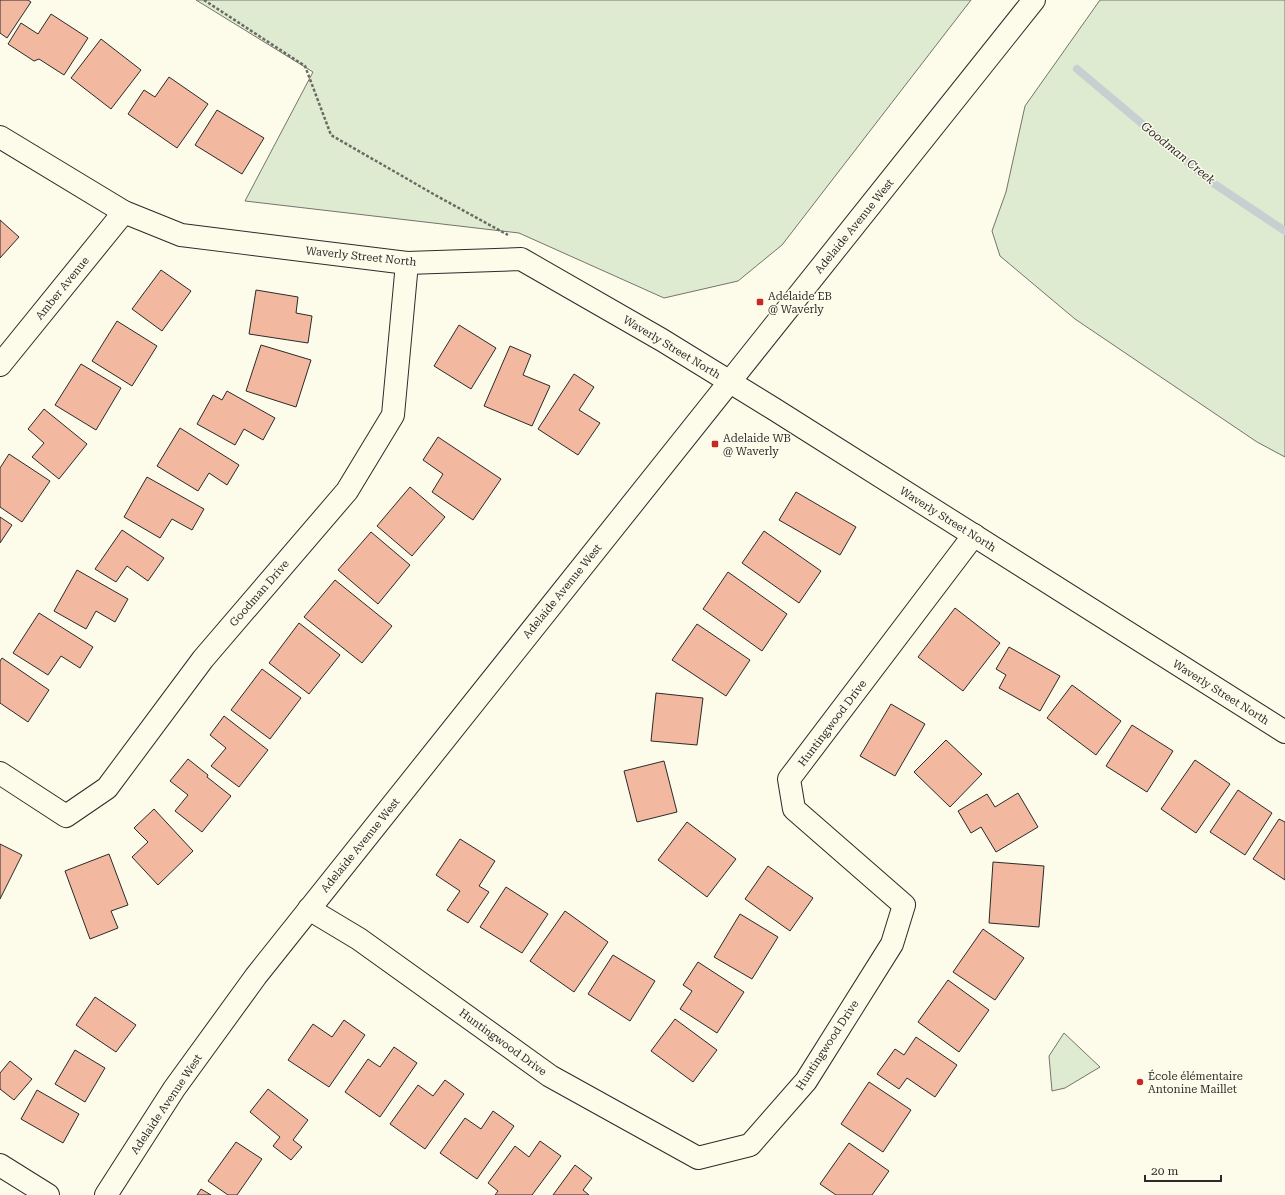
<svg xmlns="http://www.w3.org/2000/svg" width="1285" height="1195" viewBox="0 0 1285 1195" font-family="'Roboto Serif',serif">
  <rect width="100%" height="100%" fill="#fdfbea"/>
  <g fill="#deebd1" stroke="#74746e">
    <path d="M196,0H971L782,245L738,281L664,298L519,233L245,201L313,72Z"/>
    <path d="M1100,0H1285V457L1257,442L1075,319L1000,256L992,231L1006,192L1025,106Z"/>
    <path d="M1064,1033L1100,1067L1065,1088L1052,1091L1049,1056Z"/>
  </g>
  <g fill="none" stroke-linecap="round" stroke-linejoin="round">
    <path stroke="#c7d0d0" stroke-width="8" d="M1077,69L1210,181L1285,231"/>
  </g>
  <g fill="#f2b8a0" stroke="#2b2b2b">
    <path d="M0,0H28L31,2L7,38L0,33Z"/>
    <path d="M51,14L88,38L64,75L39,59L34,61L8,44L21,23L38,34Z"/>
    <path d="M101,39L141,70L111,109L71,78Z"/>
    <path d="M169,77L208,104L177,148L128,114L144,90L155,97Z"/>
    <path d="M217,110L264,138L242,174L195,145Z"/>
    <path d="M0,220L19,237L0,258Z"/>
    <path d="M161,270L191,291L162,331L132,309Z"/>
    <path d="M256,290L298,297L296,313L312,316L308,343L249,334Z"/>
    <path d="M117,321L157,346L132,386L92,361Z"/>
    <path d="M459,325L496,348L471,389L434,366Z"/>
    <path d="M261,345L311,360L296,407L246,391Z"/>
    <path d="M510,346L531,355L523,375L550,386L532,426L484,406Z"/>
    <path d="M81,364L121,388L96,430L55,405Z"/>
    <path d="M574,374L594,387L579,410L600,423L578,455L538,429Z"/>
    <path d="M227,391L275,418L263,440L244,429L235,445L197,424L213,395L222,400Z"/>
    <path d="M44,409L87,444L59,479L32,457L44,443L28,429Z"/>
    <path d="M180,428L239,465L227,485L209,473L198,491L157,466Z"/>
    <path d="M438,437L501,479L473,520L432,492L443,474L423,460Z"/>
    <path d="M9,454L50,481L22,522L0,507V468Z"/>
    <path d="M147,477L204,509L192,530L172,519L160,538L124,517Z"/>
    <path d="M410,487L445,517L412,556L377,526Z"/>
    <path d="M796,492L856,527L840,555L779,520Z"/>
    <path d="M0,517L12,525L0,543Z"/>
    <path d="M122,530L164,558L148,581L127,566L116,582L95,569Z"/>
    <path d="M764,531L821,571L799,603L742,563Z"/>
    <path d="M371,532L410,565L378,604L338,570Z"/>
    <path d="M77,570L128,599L115,622L96,611L86,629L54,611Z"/>
    <path d="M728,572L787,614L762,651L703,609Z"/>
    <path d="M335,580L392,626L362,663L304,617Z"/>
    <path d="M955,608L1000,643L963,691L918,657Z"/>
    <path d="M39,613L93,647L80,668L61,656L48,675L13,653Z"/>
    <path d="M299,623L340,655L309,694L269,663Z"/>
    <path d="M697,624L750,660L726,696L672,660Z"/>
    <path d="M1009,647L1060,676L1040,711L999,688L1006,675L996,669Z"/>
    <path d="M2,658L49,690L28,722L0,703V661Z"/>
    <path d="M262,669L301,698L270,739L231,710Z"/>
    <path d="M1072,685L1121,721L1096,755L1047,718Z"/>
    <path d="M656,693L703,698L697,745L651,741Z"/>
    <path d="M891,704L925,724L895,776L860,756Z"/>
    <path d="M224,716L268,750L239,787L211,766L226,748L210,735Z"/>
    <path d="M1132,725L1173,751L1147,792L1106,766Z"/>
    <path d="M946,740L982,774L950,807L914,772Z"/>
    <path d="M188,759L208,775L207,777L231,796L202,832L175,811L188,795L170,781Z"/>
    <path d="M1195,760L1230,784L1196,833L1161,809Z"/>
    <path d="M664,761L677,812L637,822L624,771Z"/>
    <path d="M1238,790L1272,813L1245,855L1210,832Z"/>
    <path d="M1018,793L1038,827L996,852L981,827L971,833L958,811L987,794L995,807Z"/>
    <path d="M154,809L193,851L158,885L132,857L148,842L134,828Z"/>
    <path d="M1279,819L1285,822V880L1253,859Z"/>
    <path d="M687,822L736,859L707,897L658,860Z"/>
    <path d="M460,839L495,861L479,886L489,892L468,923L447,910L460,891L436,875Z"/>
    <path d="M0,844L22,855L0,899Z"/>
    <path d="M109,854L128,905L111,911L118,928L90,939L65,871Z"/>
    <path d="M993,862L1044,866L1039,927L989,923Z"/>
    <path d="M768,866L813,898L790,931L745,899Z"/>
    <path d="M506,887L548,914L522,953L480,927Z"/>
    <path d="M565,911L608,942L574,992L530,961Z"/>
    <path d="M740,914L778,937L752,979L714,957Z"/>
    <path d="M983,929L1024,958L995,1000L953,972Z"/>
    <path d="M613,955L655,981L630,1021L588,994Z"/>
    <path d="M698,962L744,992L717,1033L680,1009L692,991L683,985Z"/>
    <path d="M948,980L989,1010L959,1052L918,1022Z"/>
    <path d="M95,997L136,1025L116,1052L76,1025Z"/>
    <path d="M675,1019L717,1050L693,1082L651,1051Z"/>
    <path d="M344,1020L365,1035L329,1087L288,1060L313,1024L332,1037Z"/>
    <path d="M916,1037L957,1065L935,1097L907,1078L899,1089L877,1074L895,1049L904,1055Z"/>
    <path d="M394,1047L417,1063L380,1117L345,1092L368,1059L380,1067Z"/>
    <path d="M75,1050L105,1068L85,1102L55,1084Z"/>
    <path d="M10,1061L32,1079L14,1100L0,1089V1073Z"/>
    <path d="M445,1080L464,1094L425,1149L390,1124L418,1085L433,1096Z"/>
    <path d="M869,1082L911,1110L883,1152L841,1124Z"/>
    <path d="M268,1089L308,1120L293,1140L302,1147L291,1160L273,1146L280,1137L250,1112Z"/>
    <path d="M37,1090L79,1114L63,1143L21,1119Z"/>
    <path d="M493,1111L514,1126L477,1179L440,1153L465,1118L481,1129Z"/>
    <path d="M540,1141L561,1156L532,1195H495L498,1191L488,1183L515,1146L529,1157Z"/>
    <path d="M236,1142L262,1159L237,1195H228L208,1181Z"/>
    <path d="M849,1143L889,1171L872,1195H836L820,1184Z"/>
    <path d="M575,1165L592,1178L583,1190L589,1195H553Z"/>
    <path d="M201,1189L211,1195H197Z"/>
  </g>
  <g fill="none" stroke-linecap="round" stroke-linejoin="round">
    <g stroke="#2b2b2b" stroke-width="24">
      <g id="minor">
        <path d="M0,137L124,212L181,235L407,263L521,259L662,340L774,409L1285,732"/>
        <path d="M0,365L124,212"/>
        <path d="M0,773L66,816L107,788L203,659L347,491L393,415L407,263"/>
        <path d="M309,909L359,939L550,1076L698,1158L750,1145L806,1081L892,944L904,905L794,809L789,779L974,535"/>
        <path d="M0,1165L48,1195"/>
      </g>
    </g>
    <g stroke="#2b2b2b" stroke-width="24">
      <path id="major" d="M106,1195L174,1089L256,976L1034,0"/>
    </g>
    <path stroke="#6a6964" stroke-width="2.5" stroke-dasharray="3 2" stroke-linecap="butt" d="M204,0L305,66L331,135L435,195L508,235"/>
    <use href="#minor" stroke="#fdfbea" stroke-width="22"/>
    <use href="#major" stroke="#fdfbea" stroke-width="22"/>
  </g>
  <g fill="#c62828" stroke="#fdfbea" stroke-width="1.5">
    <rect x="756" y="298" width="8" height="8" rx="2"/>
    <rect x="711" y="440" width="8" height="8" rx="2"/>
    <circle cx="1140" cy="1082" r="4"/>
  </g>
  <g text-anchor="middle" stroke-width="3" stroke-linejoin="round" paint-order="stroke">
    <g font-size="11" fill="#2b2b2b" stroke="#fdfbea">
      <text transform="translate(854 226) rotate(-51)" y="4">Adelaide Avenue West</text>
      <text transform="translate(361 256) rotate(6)" y="4">Waverly Street North</text>
      <text transform="translate(62 288) rotate(-51)" y="4">Amber Avenue</text>
      <text transform="translate(672 347) rotate(31)" y="4">Waverly Street North</text>
      <text transform="translate(948 519) rotate(32)" y="4">Waverly Street North</text>
      <text transform="translate(562 591) rotate(-51)" y="4">Adelaide Avenue West</text>
      <text transform="translate(259 593) rotate(-49)" y="4">Goodman Drive</text>
      <text transform="translate(1221 692) rotate(32)" y="4">Waverly Street North</text>
      <text transform="translate(832 723) rotate(-53)" y="4">Huntingwood Drive</text>
      <text transform="translate(360 845) rotate(-51)" y="4">Adelaide Avenue West</text>
      <text transform="translate(503 1042) rotate(36)" y="4">Huntingwood Drive</text>
      <text transform="translate(827 1045) rotate(-57)" y="4">Huntingwood Drive</text>
      <text transform="translate(166 1104) rotate(-56)" y="4">Adelaide Avenue West</text>
    </g>
    <g font-size="11" fill="#2b2b2b" stroke="#fdfbea" text-anchor="start">
      <text x="768" y="300">Adelaide EB<tspan x="768" dy="13">@ Waverly</tspan></text>
      <text x="723" y="442">Adelaide WB<tspan x="723" dy="13">@ Waverly</tspan></text>
      <text x="1148" y="1080">École élémentaire<tspan x="1148" dy="13">Antonine Maillet</tspan></text>
    </g>
    <g font-size="12" font-style="italic" fill="#2b2b2b" stroke="#fdfbea">
      <text transform="translate(1178 153) rotate(39)" y="4">Goodman Creek</text>
    </g>
  </g>
  <path d="M1145 1175v6h76v-6" fill="none" stroke="#2b2b2b" stroke-width="2"/>
  <text x="1151" y="1175" font-size="12" fill="#2b2b2b" stroke="#fdfbea" stroke-width="3" paint-order="stroke">20 m</text>
</svg>
